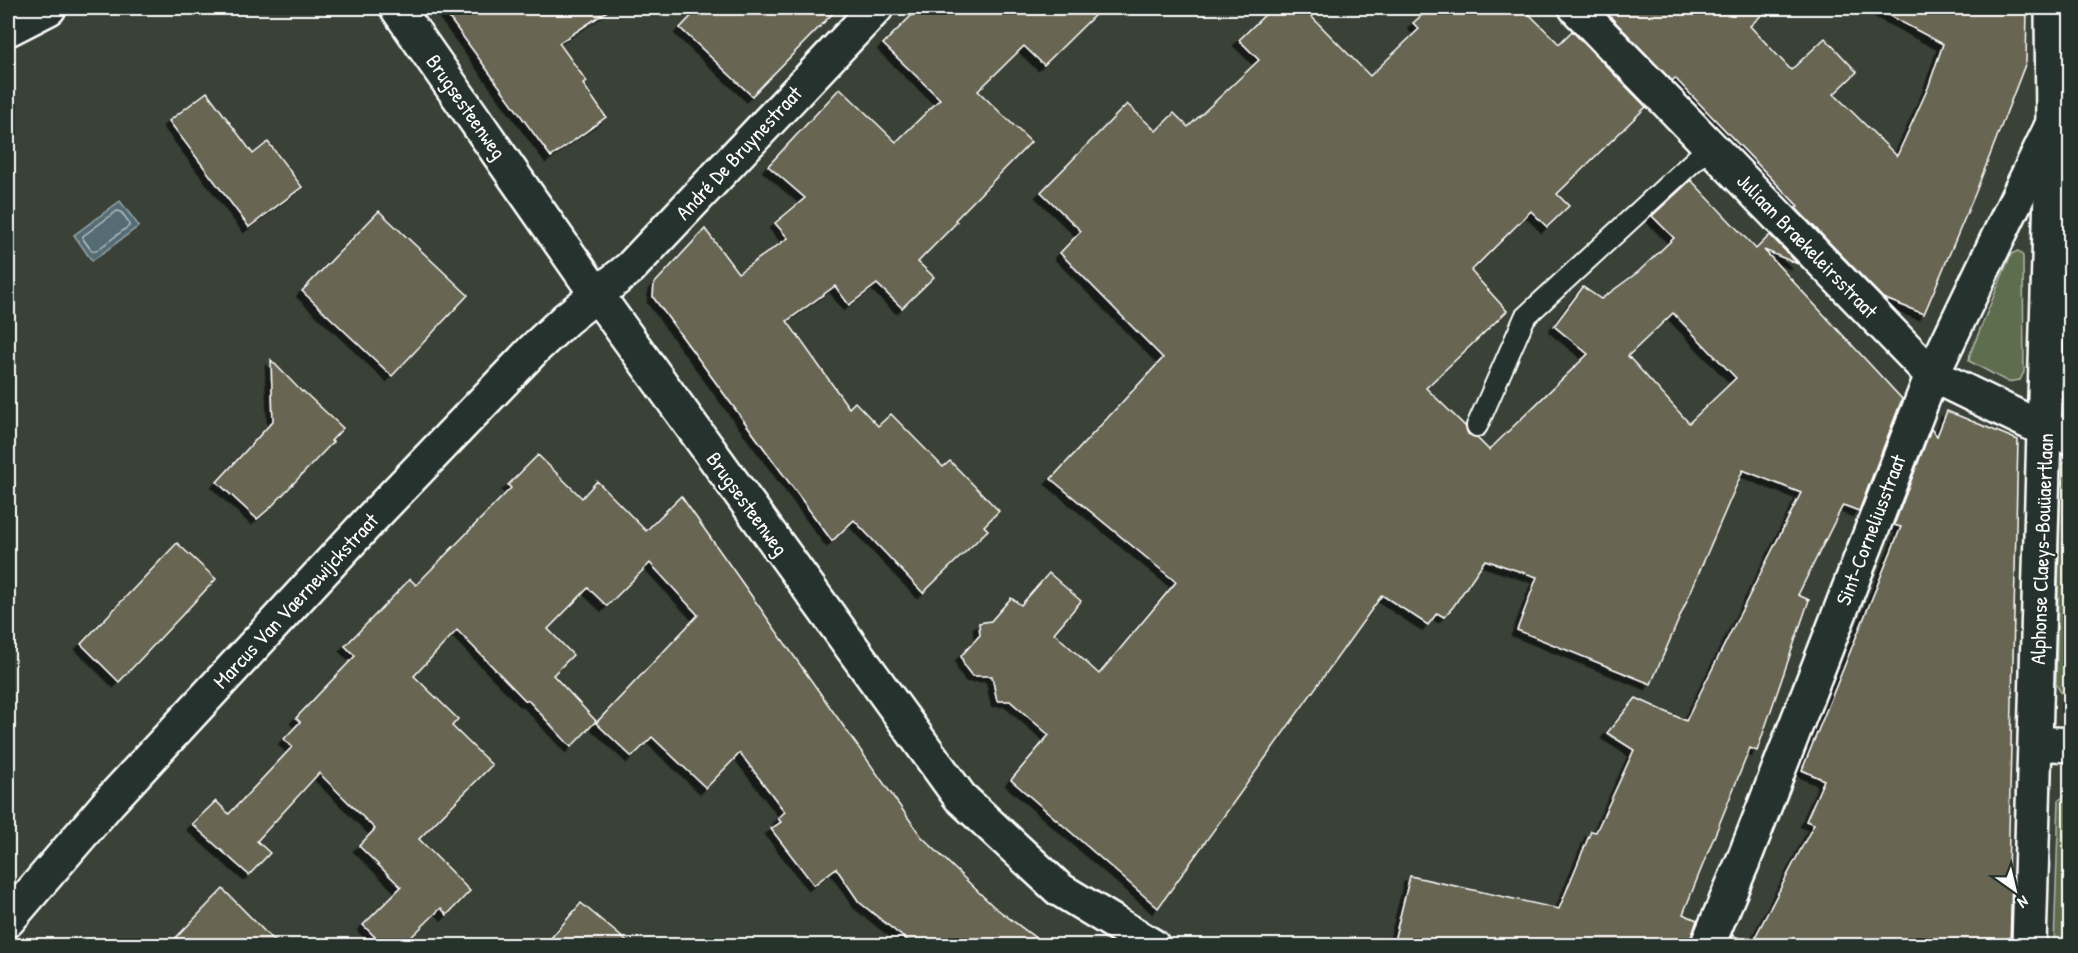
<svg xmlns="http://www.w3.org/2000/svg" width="2078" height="953" viewBox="0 0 2078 953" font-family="'Patrick Hand',sans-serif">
  <defs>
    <filter id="shadow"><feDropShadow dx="-5.5" dy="5.5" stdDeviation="0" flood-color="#0009"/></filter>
  </defs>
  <rect width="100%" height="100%" fill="#3a4238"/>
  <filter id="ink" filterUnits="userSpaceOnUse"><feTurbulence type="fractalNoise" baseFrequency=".0167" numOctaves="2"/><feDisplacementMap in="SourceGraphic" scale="12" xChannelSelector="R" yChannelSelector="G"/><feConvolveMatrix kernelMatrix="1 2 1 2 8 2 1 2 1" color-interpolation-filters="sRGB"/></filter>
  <g filter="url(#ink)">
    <g fill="#5f6d4f" stroke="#afb6a7" stroke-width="1.5">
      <path d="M2070,47V386L2063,379Z"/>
      <path d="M2018,251L2023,256L2024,372L2020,380L2008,382L1969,361L1970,354L2011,254Z"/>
      <path d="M2070,458V695L2062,694L2056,684L2061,465Z"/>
      <path d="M2066,795H2070V945H2054L2059,800Z"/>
    </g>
    <path fill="#556c74" stroke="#99a7ac" stroke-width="1.5" d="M120,201L139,226L92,261L74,235Z"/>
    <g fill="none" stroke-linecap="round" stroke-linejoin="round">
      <path stroke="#bbc4c7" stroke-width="1.5" d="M117,211C122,211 129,221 129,226L96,251H92L83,239V236Z"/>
    </g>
    <g fill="#686552" stroke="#fff" stroke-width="1.5" fill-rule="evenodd" filter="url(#shadow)">
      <path d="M442,8H612L559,43L587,82L583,84L606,117L551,157Z"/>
      <path d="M699,8H838L752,96L680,28Z"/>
      <path d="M919,8H1102L1044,65L1024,46L978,91L1031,142L955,220L957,222L918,262L934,277L902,308L877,284L849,305L835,286L787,321L849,408L855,402L878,426L891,414L943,467L950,461L999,511L984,526L988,530L923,593L854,520L832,541L653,297L654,284L705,229L738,273L788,238L775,223L805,198L768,166L840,88L896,142L940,99L883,44Z"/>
      <path d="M1272,8H1303L1370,76L1419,29L1413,23L1430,8H1523L1559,44L1572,31L1646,107L1557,194L1569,206L1547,227L1531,211L1471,271L1507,311L1426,388L1465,426L1468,434L1477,438L1489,450L1588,354L1554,326L1583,287L1601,299L1638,272L1674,238L1652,216L1691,180L1756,249L1770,235L1798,264L1764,250L1902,399L1859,511L1843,505L1798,595L1809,600L1757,751L1750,748L1683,914L1697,920L1689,945H1393L1410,876L1559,909L1591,831L1596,832L1634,750L1607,733L1636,698L1686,721L1801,493L1743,470L1651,684L1517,630L1537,577L1485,560L1453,607L1444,617L1437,613L1428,625L1382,595L1158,908L1011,780L1049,735L1010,701H997L992,676H972L965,667L961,656L980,635L979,623L991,621L1011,598L1021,605L1049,573L1081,601L1054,633L1099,674L1176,582L1051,479L1163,358L1060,253L1081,231L1041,192L1127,104L1156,131L1174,113L1188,127L1259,60L1239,40ZM1673,313L1736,378L1689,423L1628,356Z"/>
      <path d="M1602,8H1769L1750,26L1791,70L1825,38L1857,72L1834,94L1897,156L1928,88L1943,44L1875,8H2027L2026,62L1975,194L1924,314L1883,298L1796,208L1798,206L1675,78L1672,81Z"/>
      <path d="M207,92L253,154L268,142L302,187L249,227L169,121Z"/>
      <path d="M379,211L468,295L392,376L302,291Z"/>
      <path d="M271,360L302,392L303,391L343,428L331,441L333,442L270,508L257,519L217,482L273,421Z"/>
      <path d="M1947,411L2018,440L2008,876H2012L2010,945H1728L1732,935L1752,943L1814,824L1806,821L1824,780L1802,770L1901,527L1894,525L1931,429L1937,436Z"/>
      <path d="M538,455L582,498L597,481L646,531L681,496L921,836L993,906L1045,945H913L859,902L836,868L814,885L771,829L781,822L778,818L785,812L740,753L706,788L652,737L632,757L596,723L698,615L650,563L607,606L588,588L548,629L573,655L553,675L596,721L571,747L528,700L526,701L457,630L414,676L458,719L452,726L492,765L419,839L470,891L447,915L441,908L403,945H383L363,925L401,887L359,846L375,829L319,773L257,841L270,853L249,875L192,824L216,801L229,814L292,747L284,739L300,722L296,718L355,656L345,646L410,579L416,585L511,488L508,485Z"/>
      <path d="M177,543L216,579L119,682L81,644Z"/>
      <path d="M223,889L278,945H169Z"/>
      <path d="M581,903L631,945H545Z"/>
    </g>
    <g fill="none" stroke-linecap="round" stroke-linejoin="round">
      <g stroke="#fff" stroke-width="24">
        <path id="lane" d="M1477,426L1525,317L1710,146"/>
      </g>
      <g stroke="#fff" stroke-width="38">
        <g id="street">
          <path d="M1576,8L1932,375L2045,430L2070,437"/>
          <path d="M8,29L49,8"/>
          <path d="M2036,743L2070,745"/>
          <path d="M8,920L110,801L371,519L534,349L566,319L630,268L876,8"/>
          <path d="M1707,946L1744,859L1932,375L2053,123"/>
        </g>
      </g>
      <g stroke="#fff" stroke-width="38">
        <g id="secondary">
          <path d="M397,8L597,295L960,797L1059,889L1153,946"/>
          <path d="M2029,946L2053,123L2052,8"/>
        </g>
      </g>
      <use href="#lane" stroke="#26332d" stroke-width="20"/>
      <use href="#street" stroke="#26332d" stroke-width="33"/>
      <use href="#secondary" stroke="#26332d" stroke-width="33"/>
    </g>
  </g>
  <g text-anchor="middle" stroke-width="4.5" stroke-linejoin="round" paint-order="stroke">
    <g font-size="21" fill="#fff" stroke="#26332d">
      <text transform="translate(466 107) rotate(55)" y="7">Brugsesteenweg</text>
      <text transform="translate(739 153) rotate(-47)" y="7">André De Bruynestraat</text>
      <text transform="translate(1807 246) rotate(46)" y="7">Juliaan Braekeleirsstraat</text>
      <text transform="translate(747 504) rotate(54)" y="7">Brugsesteenweg</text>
      <text transform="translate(1871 530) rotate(-69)" y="7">Sint-Corneliusstraat</text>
      <text transform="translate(2042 549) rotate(-88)" y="7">Alphonse Claeys-Bouüaertlaan</text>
      <text transform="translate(296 601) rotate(-47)" y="7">Marcus Van Vaernewijckstraat</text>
    </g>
  </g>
  <rect width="2078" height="953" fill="none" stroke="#26332d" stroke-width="30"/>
  <rect x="15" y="15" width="2048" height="923" fill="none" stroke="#fff" stroke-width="2" filter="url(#ink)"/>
  <g transform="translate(2015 890) rotate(146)" stroke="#26332d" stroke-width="4.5" paint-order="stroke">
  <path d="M0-4.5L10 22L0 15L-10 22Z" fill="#ffffff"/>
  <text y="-9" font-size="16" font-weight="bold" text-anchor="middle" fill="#ffffff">N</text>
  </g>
</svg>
